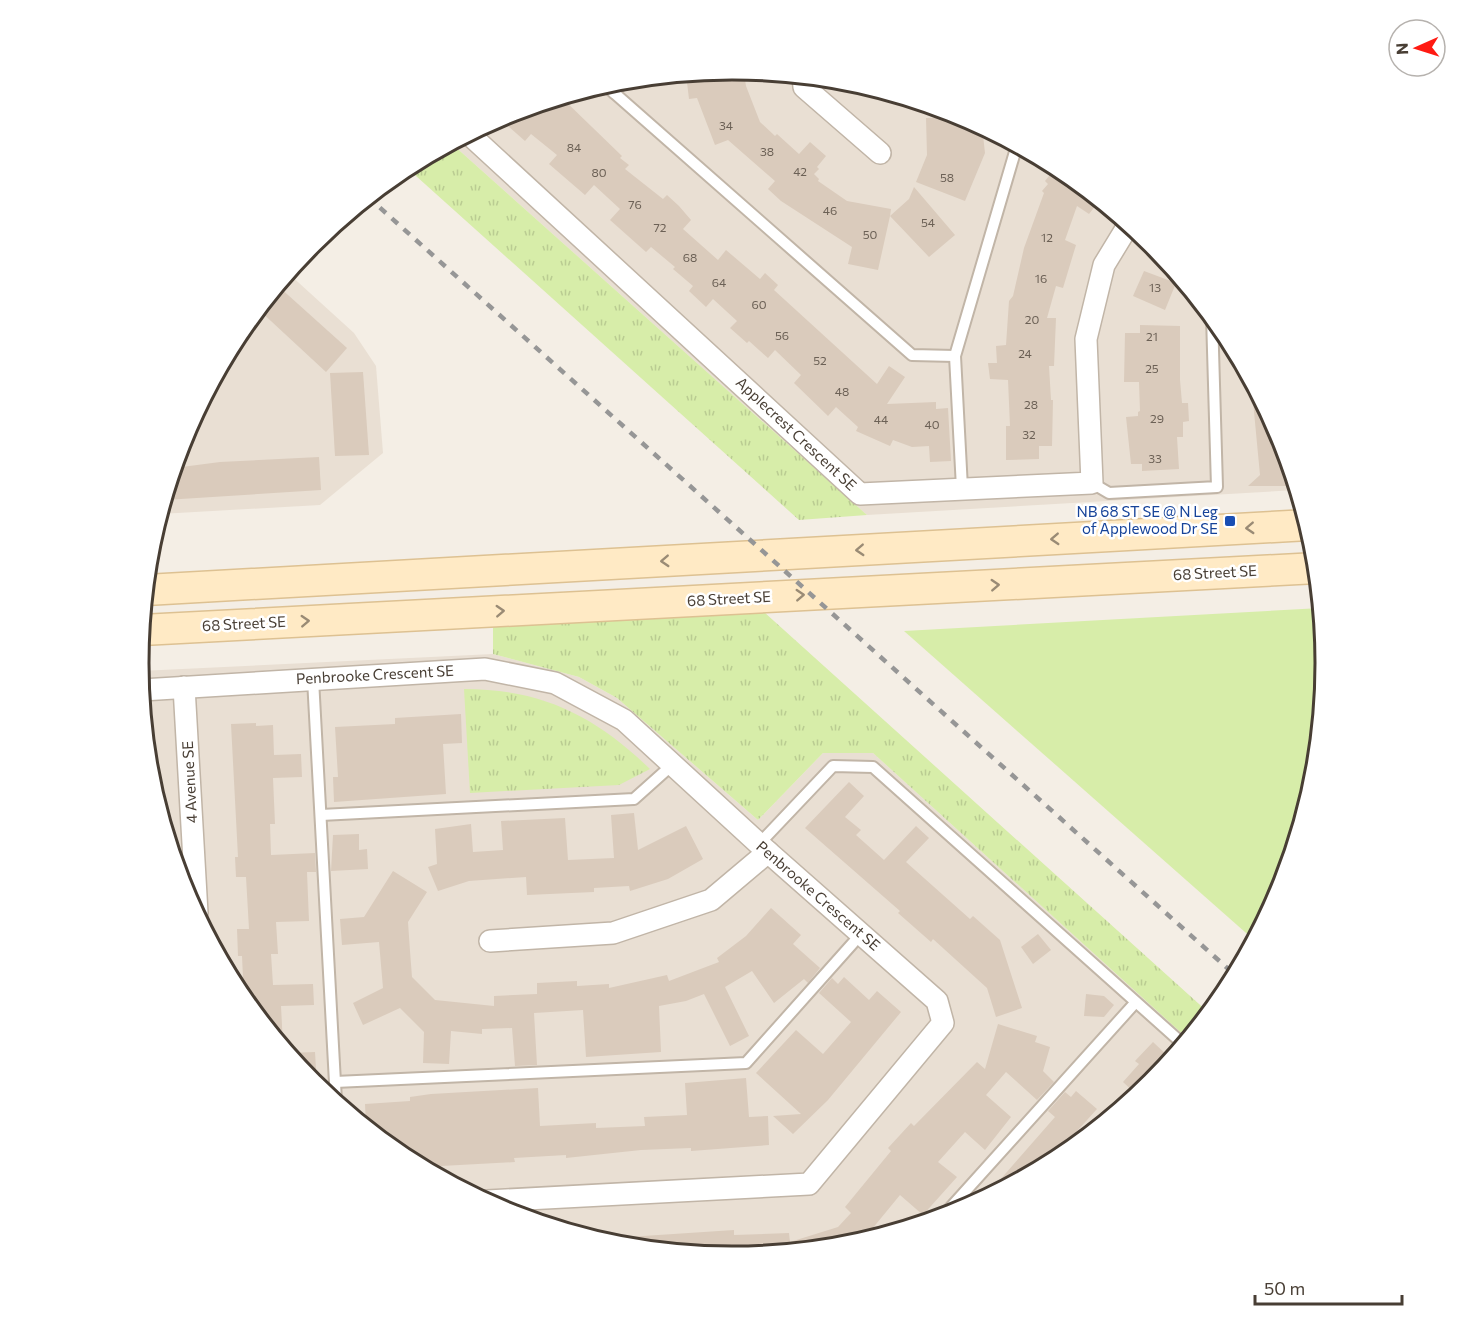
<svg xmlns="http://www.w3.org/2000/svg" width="1465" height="1325" viewBox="0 0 1465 1325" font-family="Commissioner,sans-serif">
  <defs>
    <pattern id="park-tufts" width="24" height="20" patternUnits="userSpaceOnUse" patternTransform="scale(1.5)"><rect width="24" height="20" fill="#d7eda9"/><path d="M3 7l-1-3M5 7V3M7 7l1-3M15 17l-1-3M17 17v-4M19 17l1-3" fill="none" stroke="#bacc92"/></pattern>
  </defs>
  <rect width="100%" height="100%" fill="#f4eee5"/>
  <g fill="#e9dfd3">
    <path d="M733,69L849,80L960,114L1063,169L1152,243L1226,333L1281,436L1297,490L867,515L451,143L506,114L617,80Z"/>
    <path d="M288,273L354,333L376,366L383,453L320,505L160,514L184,435L239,332Z"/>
    <path d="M493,654L579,677L617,698L758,820L823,753H873L1188,1039L1152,1082L1062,1156L959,1211L848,1245L732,1256L616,1245L505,1211L402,1156L313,1082L239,992L184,889L150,778L140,671Z"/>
  </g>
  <path fill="#d7eda9" d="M1321,608L1326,663L1315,779L1281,890L1254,940L904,631Z"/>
  <g fill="url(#park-tufts)">
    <path d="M451,143L867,515L799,520L406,167Z"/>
    <path d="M764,612L1209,1013L1188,1039L873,753H823L758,820L617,698L579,677L493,654V627Z"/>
    <path d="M464,689C542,689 595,716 650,769L619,785L470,793Z"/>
  </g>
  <g fill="#dacbbc">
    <path d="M724,70L725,75L744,73L746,86L760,122L775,136L777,134L799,154L810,142L826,156L817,167L819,169L814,174L819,179L818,181L847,201L891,209L890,216L909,199L914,187L955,235L929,257L890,216L878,270L848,264L852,247L781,201L768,189L775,181L728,140L715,145L697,98L689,99L686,74Z"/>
    <path d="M561,97L622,156L620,158L629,165L625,169L663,199L667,195L679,206L691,220L683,229L718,260L726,250L760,279L765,273L778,285L774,290L877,384L889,366L905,377L887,404L936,402V409L948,408L951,461L930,462L929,446L912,447L893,440L890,446L856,431L858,427L836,407L828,416L794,383L801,375L775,350L768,358L749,341L747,343L730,328L737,321L713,299L706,307L689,291L693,286L673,269L675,267L651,247L646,252L610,220L620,209L594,185L585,195L549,164L557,155L531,134L525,141L499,118Z"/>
    <path d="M964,117L982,126L985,153L965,201L916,182L927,155L926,118Z"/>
    <path d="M1057,166L1100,200L1089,214L1077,206L1065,240L1076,245L1063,288L1056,286L1047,318H1056L1054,366H1049L1051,400H1053L1052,446H1039V459L1006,460V426H1010L1008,380L990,379L988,363H997L996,346L1006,345L1009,301L1013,296L1024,248L1044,193L1042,191L1048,184L1045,181Z"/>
    <path d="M1144,271L1176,283L1165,310L1133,296Z"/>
    <path d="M278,286L347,348L326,372L258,309Z"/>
    <path d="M1140,325L1180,326V380L1182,403H1188L1189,421L1183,422V437H1177L1179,469L1142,471V464H1131L1126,417L1138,416V412L1140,411L1139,382H1124L1125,333H1140Z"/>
    <path d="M363,372L369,455L335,456L330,373Z"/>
    <path d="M1251,380L1281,436L1294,480L1290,486H1248L1260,475Z"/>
    <path d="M319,457L321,490L165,500L174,468L220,462Z"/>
    <path d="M461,714L462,743L443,744L446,794L334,802L333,777H338L335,727L395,724V718Z"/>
    <path d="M256,723V726L273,725L274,755L301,754L302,777L273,778L275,824H270L271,855L315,853L316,872H307L309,921L276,922L278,954H271L273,985L313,984L314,1005L281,1006L283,1045L244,999L242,956H238L237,929H249L246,877H236L235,857H238L231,724Z"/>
    <path d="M849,782L864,796L845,817L861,830L856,835L884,860L916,826L929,838L906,862L970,919L973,916L1000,940L1022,1008L996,1017L987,988L933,939L931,942L898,913L900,911L805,828Z"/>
    <path d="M634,813L638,850L686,826L703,859L668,879L630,891L629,886L594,888V892L527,895L526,877L469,881L438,891L428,867L437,864L435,829L471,824L473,852L503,850L501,821L565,818L568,860L614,858L611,815Z"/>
    <path d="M359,834V850L367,849L368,869L331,871L333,835Z"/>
    <path d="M393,871L427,892L408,922L410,951L412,977L435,1000L494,1006V996L537,994V983L577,981V986L609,984V988L667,975L669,981L719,962L717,958L746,936L771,908L801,935L793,944L820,968L808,983L804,979L774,1003L752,971L725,987L749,1036L730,1046L704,994L686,1001L659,1006L661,1052L586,1057L583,1010L534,1013L537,1065L515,1066L512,1028L482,1029V1034L451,1031L449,1064L423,1063L424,1032L400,1008L363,1025L353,1003L383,988L379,942L342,945L340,919L364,917Z"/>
    <path d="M1038,934L1051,950L1033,964L1021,947Z"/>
    <path d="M844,977L869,1000L877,991L901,1012L828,1100L793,1134L773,1116L801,1114L756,1073L796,1030L823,1054L851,1022L819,993L832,978L838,984Z"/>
    <path d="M1086,994L1104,996L1114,1005L1104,1017L1084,1016Z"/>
    <path d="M998,1024L1037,1036L1035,1042L1050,1047L1043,1071L1054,1082L1037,1100L1006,1072L986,1095L1011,1117L985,1150L965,1132L938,1162L957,1177L923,1215L900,1195L863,1240L848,1245L733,1256L628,1246V1237L734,1230V1235L789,1233L790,1242L838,1227L851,1213L845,1207L891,1151L888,1148L911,1123L914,1126L977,1062L985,1069Z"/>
    <path d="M1153,1042L1170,1058L1155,1073L1158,1075L1152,1082L1137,1095L1123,1082L1139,1064L1135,1061Z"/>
    <path d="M315,1052L317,1086L289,1053Z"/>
    <path d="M746,1078L749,1117L768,1116L769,1145L691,1151V1148L641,1150L566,1158V1155L514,1158L515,1162L423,1167L402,1156L366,1126L365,1104L410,1101V1097L431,1094L538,1088L540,1126L596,1123V1128L645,1126L644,1117L687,1115L685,1083Z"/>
    <path d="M1076,1091L1097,1109L1057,1153L1061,1157L985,1197L1055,1117L1048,1111L1065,1092L1071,1097Z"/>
  </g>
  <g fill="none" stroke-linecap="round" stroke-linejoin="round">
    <g stroke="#c1b5a7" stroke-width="14">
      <g id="service">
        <path d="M604,84L912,355L955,356"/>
        <path d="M614,93L625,80"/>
        <path d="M1092,483L1109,493L1217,487L1212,316"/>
        <path d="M962,488L955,356L1017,145"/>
        <path d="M313,679L336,1101"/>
        <path d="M321,815L634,799L672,765"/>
        <path d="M759,844L833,766L873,767L1183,1044"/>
        <path d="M335,1082L746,1063L861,934"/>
        <path d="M943,1216L1135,1003"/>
      </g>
    </g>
    <g stroke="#c1b5a7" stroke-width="24">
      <g id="minor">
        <path d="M803,76L804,87L880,153"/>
        <path d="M469,134L860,494L1092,483L1086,339L1104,265L1129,224"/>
        <path d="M184,687L197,913"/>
        <path d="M142,690L485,669L555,683L624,720L759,844L937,1001L943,1023L809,1184L487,1201"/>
        <path d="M490,941L613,933L711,900L768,852"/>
      </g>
    </g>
    <g stroke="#ddc192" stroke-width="33">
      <g id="secondary">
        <path d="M146,590L1308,525"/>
        <path d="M142,630L1317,568"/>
      </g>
    </g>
    <use href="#service" stroke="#fff" stroke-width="10"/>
    <use href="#minor" stroke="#fff" stroke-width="21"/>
    <use href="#secondary" stroke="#ffeac5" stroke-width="30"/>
    <path stroke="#969696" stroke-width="4.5" stroke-dasharray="8 8" stroke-linecap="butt" d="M368,197L1235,975"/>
  </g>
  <defs><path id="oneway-chevron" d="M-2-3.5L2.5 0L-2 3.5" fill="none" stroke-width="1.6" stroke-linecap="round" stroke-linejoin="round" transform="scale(1.5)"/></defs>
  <g stroke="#9a8b75">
    <use href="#oneway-chevron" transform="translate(1250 528) rotate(177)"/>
    <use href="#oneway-chevron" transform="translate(1055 539) rotate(177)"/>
    <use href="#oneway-chevron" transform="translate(860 550) rotate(177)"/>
    <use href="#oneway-chevron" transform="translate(665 561) rotate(177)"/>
    <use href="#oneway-chevron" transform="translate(995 585) rotate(-3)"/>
    <use href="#oneway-chevron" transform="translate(800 595) rotate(-3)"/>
    <use href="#oneway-chevron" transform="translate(500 611) rotate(-3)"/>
    <use href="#oneway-chevron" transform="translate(305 621) rotate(-3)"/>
  </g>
  <rect fill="#1a4fb4" stroke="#fff" stroke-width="2" x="1224" y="515" width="12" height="12" rx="3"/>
  <g text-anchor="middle" stroke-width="5" stroke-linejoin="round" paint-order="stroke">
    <g font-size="12" fill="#6c6156">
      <text x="726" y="130">34</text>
      <text x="574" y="152">84</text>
      <text x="767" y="156">38</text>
      <text x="800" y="176">42</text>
      <text x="599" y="177">80</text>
      <text x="947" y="182">58</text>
      <text x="635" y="209">76</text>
      <text x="830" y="215">46</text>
      <text x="928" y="227">54</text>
      <text x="660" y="232">72</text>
      <text x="870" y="239">50</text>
      <text x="1047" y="242">12</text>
      <text x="690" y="262">68</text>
      <text x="1041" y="283">16</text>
      <text x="719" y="287">64</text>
      <text x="1155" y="292">13</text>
      <text x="759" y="309">60</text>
      <text x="1032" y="324">20</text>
      <text x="782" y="340">56</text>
      <text x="1152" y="341">21</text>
      <text x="1025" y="358">24</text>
      <text x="820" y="365">52</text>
      <text x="1152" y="373">25</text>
      <text x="842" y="396">48</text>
      <text x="1031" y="409">28</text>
      <text x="1157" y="423">29</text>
      <text x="881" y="424">44</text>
      <text x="932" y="429">40</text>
      <text x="1029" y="439">32</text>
      <text x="1155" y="463">33</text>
    </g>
    <g font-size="15" fill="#483e34" stroke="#fff">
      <text transform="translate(796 434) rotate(43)" y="5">Applecrest Crescent SE</text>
      <text transform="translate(1215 573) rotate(-3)" y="5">68 Street SE</text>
      <text transform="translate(729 599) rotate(-3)" y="5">68 Street SE</text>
      <text transform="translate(244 624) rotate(-3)" y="5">68 Street SE</text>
      <text transform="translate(375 675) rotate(-3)" y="5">Penbrooke Crescent SE</text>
      <text transform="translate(190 782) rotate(-93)" y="5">4 Avenue SE</text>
      <text transform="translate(818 896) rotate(41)" y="5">Penbrooke Crescent SE</text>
    </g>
    <g font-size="15" fill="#164399" stroke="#fff" text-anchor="end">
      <text x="1218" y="517">NB 68 ST SE @ N Leg<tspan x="1218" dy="17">of Applewood Dr SE</tspan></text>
    </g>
  </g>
  <path d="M0 0H1465V1325H0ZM149 663a583 583 0 1 1 1166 0a583 583 0 1 1-1166 0Z" fill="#fff" fill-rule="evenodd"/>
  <path fill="none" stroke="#483e34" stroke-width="3" d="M149 663a583 583 0 1 1 1166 0a583 583 0 1 1-1166 0Z"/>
  <g transform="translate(1417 48) rotate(267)"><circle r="28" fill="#ffffff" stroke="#b6b2ae" stroke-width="1.5"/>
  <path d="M0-4.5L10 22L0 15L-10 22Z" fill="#ff1a12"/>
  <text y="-9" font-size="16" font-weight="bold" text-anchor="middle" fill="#483e34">N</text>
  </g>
  <path d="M1255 1295v9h147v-9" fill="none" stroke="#483e34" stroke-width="3"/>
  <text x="1264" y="1295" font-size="18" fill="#483e34" stroke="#ffffff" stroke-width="4.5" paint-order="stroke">50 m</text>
</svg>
